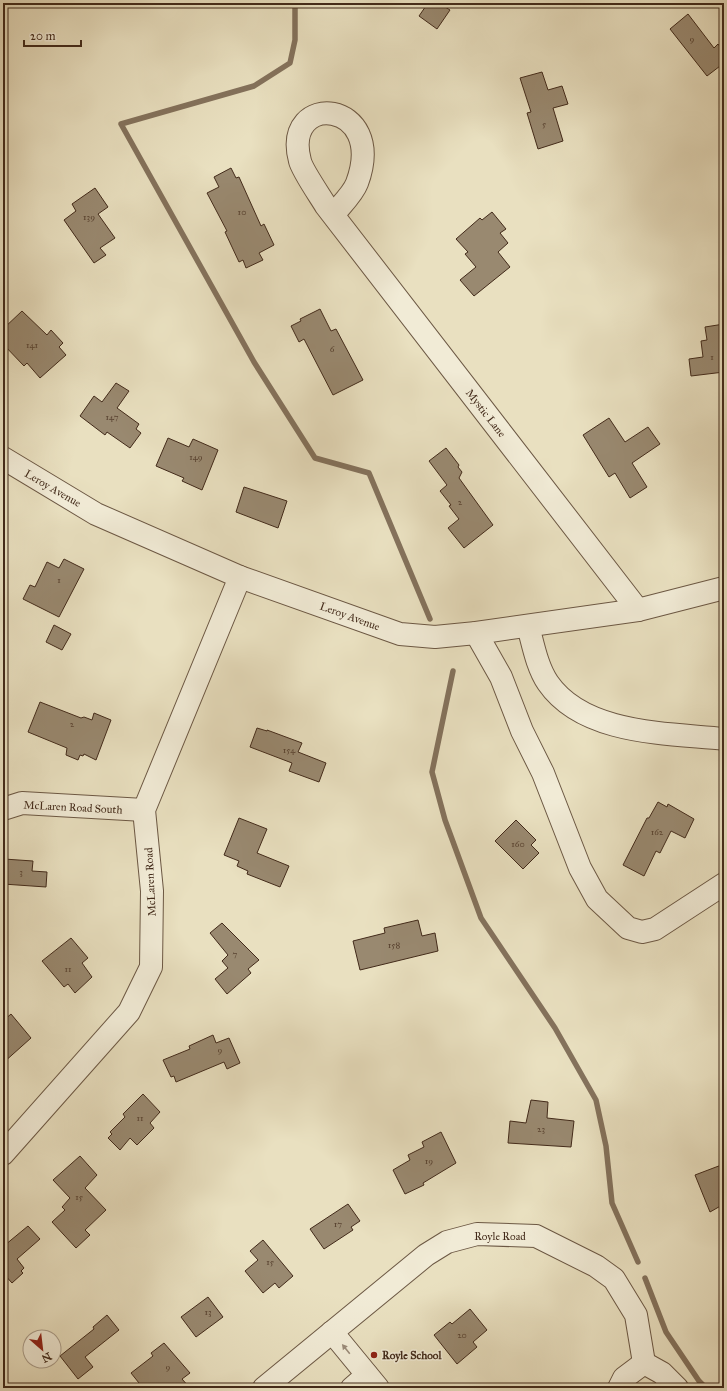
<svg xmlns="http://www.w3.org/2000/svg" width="727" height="1391" viewBox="0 0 727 1391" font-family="'IM FELL Great Primer',serif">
  <rect width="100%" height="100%" fill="#e9e0c0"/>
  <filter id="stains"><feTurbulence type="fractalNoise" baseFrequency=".005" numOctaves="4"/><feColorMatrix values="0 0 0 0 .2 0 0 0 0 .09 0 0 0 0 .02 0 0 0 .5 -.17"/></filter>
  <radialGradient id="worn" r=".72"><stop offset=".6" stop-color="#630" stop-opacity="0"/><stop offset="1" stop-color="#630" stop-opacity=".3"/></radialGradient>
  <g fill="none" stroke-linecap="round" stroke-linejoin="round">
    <g stroke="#84725c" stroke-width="5.5">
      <path d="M295,3V40L290,63L254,86L121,124L254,362L315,458L369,473L430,619"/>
      <path d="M453,671L432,772L445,820L481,918L555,1028L596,1100L606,1146L612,1203L638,1262"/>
      <path d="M645,1278L666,1332L699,1381L706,1388"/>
    </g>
  </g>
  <g fill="#998970" stroke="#422a1a">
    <path d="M428,3H439L450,10L437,29L419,16Z"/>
    <path d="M688,14L714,48L718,44L724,52V63L707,76L670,29Z"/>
    <path d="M542,72L548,90L562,86L568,104L553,108L563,141L538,149L527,113L531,112L520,78Z"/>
    <path d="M231,168L236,178L239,177L261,226L264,224L274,245L259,253L263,260L246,268L243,260L239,262L225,232L227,231L207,193L219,187L214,177Z"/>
    <path d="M95,188L108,207L98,214L115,238L100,248L106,255L94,263L64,220L76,211L72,204Z"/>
    <path d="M492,212L506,229L500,233L508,243L498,252L510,267L474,296L460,280L476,267L465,254L468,252L456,239L480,218L482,220Z"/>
    <path d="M320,309L331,331L336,329L363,380L333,395L304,339L299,342L291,326L301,321L300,319Z"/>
    <path d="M22,311L47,335L51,330L63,343L59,347L66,355L40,378L27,363L24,366L3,344V329Z"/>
    <path d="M724,324V372L691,376L689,359L703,357L701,341L707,340L705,327Z"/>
    <path d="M116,383L129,391L117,408L139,424L136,429L141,433L130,448L107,432L105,435L80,416L94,396L102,402Z"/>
    <path d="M609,418L625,442L648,427L660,444L632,463L647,487L630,498L615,473L609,477L583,435Z"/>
    <path d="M168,438L189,447L193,439L218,450L202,490L182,481L184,478L156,466Z"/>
    <path d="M446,448L459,465L458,467L462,472L459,478L493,525L464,548L448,528L459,519L449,506L451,505L440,491L447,485L429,461Z"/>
    <path d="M244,487L287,501L278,528L236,512Z"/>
    <path d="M64,559L84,569L59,617L23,599L30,585L35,587L47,562L59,568Z"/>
    <path d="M54,625L71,634L62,650L46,642Z"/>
    <path d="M40,702L81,718L84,717L92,720L94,713L111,720L96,760L84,754L83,756L80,755L78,760L66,755L67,748L28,732Z"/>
    <path d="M257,728L267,731V730L302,743L298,752L326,763L319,782L289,771L292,763L250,747Z"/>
    <path d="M658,802L667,807L668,804L694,819L685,838L671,831L660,853L656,851L644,876L623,865L647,818H649Z"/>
    <path d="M239,818L267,829L257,853L289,866L280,887L247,874L248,871L237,866L239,861L224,855Z"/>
    <path d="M516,820L536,840L531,845L539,853L523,869L495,841Z"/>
    <path d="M4,859L33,861L32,871L47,872L46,887L3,884Z"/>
    <path d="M418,920L422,936L435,933L438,951L360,970L353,941L385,933L384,928Z"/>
    <path d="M222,923L259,960L248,969L251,973L227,994L215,979L228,968L222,961L228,955L210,933Z"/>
    <path d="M71,938L88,958L82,963L92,977L75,993L68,984L64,987L42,961Z"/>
    <path d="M11,1014L31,1038L3,1063V1021Z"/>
    <path d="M213,1035L216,1043L229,1038L240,1063L227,1069L224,1062L176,1082L174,1076L171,1077L163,1060L190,1049L189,1046Z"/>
    <path d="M143,1094L160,1112L150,1123L154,1128L137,1145L130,1138L120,1150L108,1138L112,1134L110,1132L125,1117L123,1114Z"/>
    <path d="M531,1100L548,1102L547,1118L574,1121L571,1147L508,1143L510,1121L526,1123Z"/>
    <path d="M441,1132L456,1163L423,1183L424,1185L405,1194L393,1170L410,1160L408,1155L424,1147L422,1142Z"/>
    <path d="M80,1156L97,1175L85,1188L106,1210L85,1230L90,1235L76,1248L52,1222L65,1210L62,1207L70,1198L53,1180Z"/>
    <path d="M724,1164V1204L710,1212L695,1175Z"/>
    <path d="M348,1204L360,1221L351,1227L353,1230L324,1249L310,1229Z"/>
    <path d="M28,1226L40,1239L17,1259L24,1268L21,1271L23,1273L12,1283L3,1273V1243L5,1245Z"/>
    <path d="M263,1240L293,1276L279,1288L275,1283L263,1293L245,1271L258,1260L250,1251Z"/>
    <path d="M208,1297L223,1317L196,1337L181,1317Z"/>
    <path d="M470,1309L487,1330L473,1342L477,1347L457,1364L434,1335L450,1322L452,1324Z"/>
    <path d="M107,1315L119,1330L85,1357L93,1367L78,1379L60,1356L94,1329L93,1327Z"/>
    <path d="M164,1343L190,1373L182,1379L190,1388H143L131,1373L153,1356L151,1353Z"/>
  </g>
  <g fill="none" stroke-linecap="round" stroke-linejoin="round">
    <g stroke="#6c5844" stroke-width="24">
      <g id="minor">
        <path d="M333,215C340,206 353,194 357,183C388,99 281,90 300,161C302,170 320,196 326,206L638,610"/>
        <path d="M3,458L96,514L240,577L400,634L435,637L476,633L638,610L724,588"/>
        <path d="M528,626C533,644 537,667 548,683C584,735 668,733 724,739"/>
        <path d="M476,633L501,677L522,731L543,773L580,868L597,899L628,928L642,932L655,929L724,884"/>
        <path d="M3,809L22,803L144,810"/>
        <path d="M3,1154L129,1012L151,967L152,891L144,810L240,577"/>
        <path d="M332,1332L378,1388"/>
        <path d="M644,1363L662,1373L677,1388"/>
        <path d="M264,1388L426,1255L447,1242L477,1234L536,1236L596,1266L614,1279L636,1315L644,1363"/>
        <path d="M352,1388L367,1375"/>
        <path d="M619,1388L624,1378L644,1363"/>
      </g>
    </g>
    <use href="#minor" stroke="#f1ebd6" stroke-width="22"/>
  </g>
  <defs><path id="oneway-solid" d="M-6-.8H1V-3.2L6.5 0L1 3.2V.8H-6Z"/></defs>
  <use fill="#9a8a78" href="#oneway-solid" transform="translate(346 1349) rotate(-129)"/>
  <circle fill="#8f2418" stroke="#f1ebd6" stroke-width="1.5" cx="374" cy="1355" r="4"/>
  <g text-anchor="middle" stroke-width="3" stroke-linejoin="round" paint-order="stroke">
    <g font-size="9" fill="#584230">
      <text x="692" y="42">9</text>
      <text x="544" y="127">5</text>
      <text x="242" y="215">10</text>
      <text x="89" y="220">139</text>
      <text x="32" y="348">141</text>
      <text x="332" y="352">6</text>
      <text x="712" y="360">1</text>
      <text x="112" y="420">147</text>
      <text x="196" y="460">149</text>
      <text x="460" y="505">2</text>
      <text x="59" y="583">1</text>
      <text x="72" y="727">2</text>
      <text x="289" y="753">154</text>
      <text x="657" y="835">162</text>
      <text x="518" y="847">160</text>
      <text x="21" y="875">3</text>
      <text x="394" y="948">158</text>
      <text x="235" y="957">7</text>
      <text x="68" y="972">11</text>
      <text x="220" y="1053">9</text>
      <text x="140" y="1121">11</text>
      <text x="541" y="1132">23</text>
      <text x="429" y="1164">19</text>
      <text x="79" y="1200">15</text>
      <text x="338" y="1227">17</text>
      <text x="270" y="1265">15</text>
      <text x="208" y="1315">13</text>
      <text x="462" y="1338">20</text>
      <text x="168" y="1370">9</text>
    </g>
    <g font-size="11" fill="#422a1a" stroke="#f1ebd6">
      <text transform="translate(486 413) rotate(52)" y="4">Mystic Lane</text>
      <text transform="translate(53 488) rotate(30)" y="4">Leroy Avenue</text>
      <text transform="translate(350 616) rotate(20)" y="4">Leroy Avenue</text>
      <text transform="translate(73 807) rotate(3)" y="4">McLaren Road South</text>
      <text transform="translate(150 882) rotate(-93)" y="4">McLaren Road</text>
      <text x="500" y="1240">Royle Road</text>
    </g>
    <g font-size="11" font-weight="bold" fill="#422a1a" stroke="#f1ebd6" text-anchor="start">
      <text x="382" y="1359">Royle School</text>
    </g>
  </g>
  <rect width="727" height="1391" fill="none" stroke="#e9e0c0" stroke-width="16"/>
  <rect x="4" y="4" width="719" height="1383" fill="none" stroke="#422a1a" stroke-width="2"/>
  <rect x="8" y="8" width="711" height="1375" fill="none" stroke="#422a1a"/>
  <g transform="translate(42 1349) rotate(152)"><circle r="19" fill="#f1ebd6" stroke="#ab9e8b"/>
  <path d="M0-3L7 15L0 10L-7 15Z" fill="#8f2418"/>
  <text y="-6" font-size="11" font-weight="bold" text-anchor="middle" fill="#422a1a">N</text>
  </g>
  <path d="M24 40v6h57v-6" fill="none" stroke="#422a1a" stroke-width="2"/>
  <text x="30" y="40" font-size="12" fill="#422a1a" stroke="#f1ebd6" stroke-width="3" paint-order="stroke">20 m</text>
  <rect width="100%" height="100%" filter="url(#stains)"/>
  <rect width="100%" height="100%" fill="url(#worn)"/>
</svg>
